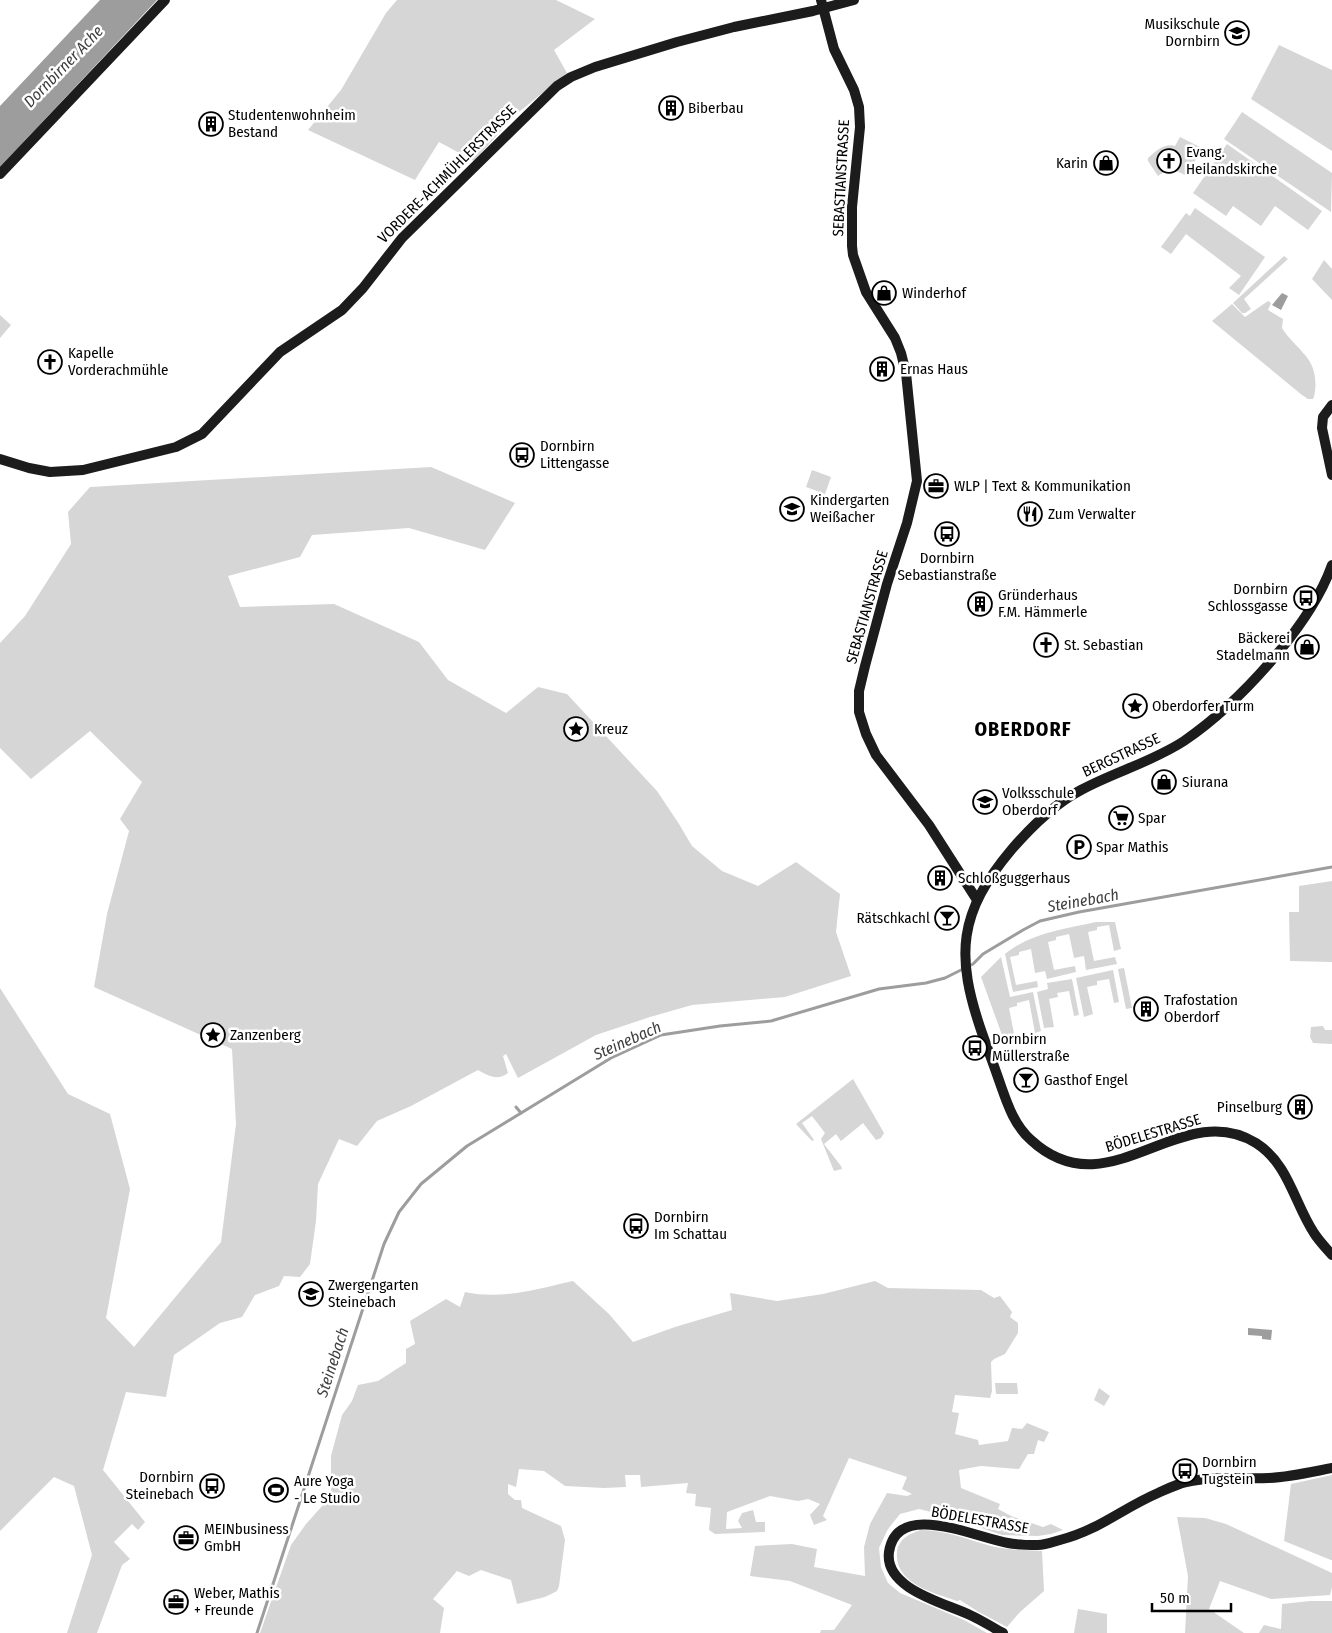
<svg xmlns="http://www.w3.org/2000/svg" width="1332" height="1633" viewBox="0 0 1332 1633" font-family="'Fira Sans Condensed',sans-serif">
  <rect width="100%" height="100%" fill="#fff"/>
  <g fill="#d6d6d6">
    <path d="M397,0H556L595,19L554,50L567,73L514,116L474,161L439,142L415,180L308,130L341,90L386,13Z"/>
    <path d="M1279,45L1332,70V151L1251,99Z"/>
    <path d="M1242,112L1332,173L1331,212L1224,139Z"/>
    <path d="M1180,137L1202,148L1187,176C1173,169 1171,167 1158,176L1148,161V158C1156,151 1164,143 1175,146Z"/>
    <path d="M1227,144L1322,211L1308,230L1275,206L1261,226L1233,206L1226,216L1193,193Z"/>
    <path d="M1195,208L1265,257L1239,295L1229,288L1241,276L1186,234L1171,254L1161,247L1186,213L1190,216Z"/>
    <path d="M1284,256L1288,259L1244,299L1251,309L1245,313H1242L1233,303Z"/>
    <path d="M1324,260L1332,269V300L1312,279Z"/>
    <path d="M1268,301L1271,303L1268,310L1283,319L1282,328C1289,340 1307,354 1311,364C1316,373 1317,390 1313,399H1308L1302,395L1212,321L1232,304L1245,317Z"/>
    <path d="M0,315L11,325L0,338Z"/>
    <path d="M431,467L515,503L485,550L409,528L312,535L300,557L228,576L240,607L334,604L419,642L448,680L506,713L538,687L567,694L657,791L679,824L692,846L722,871L758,886L796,862L840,894L836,932L851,976L785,997L692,1005L650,1017L596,1035L518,1078L506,1054L503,1056L508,1073C497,1081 489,1076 478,1070L411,1106L377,1121L357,1146L339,1139L318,1184L316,1221L310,1264L300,1277L284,1276L279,1286L255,1295L242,1317L220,1323L174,1355L166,1397L126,1392L103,1470L145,1522L138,1530L132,1524L114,1542L130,1559L122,1565L97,1633H67L92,1555L74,1486L54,1477L0,1531V988L68,1094L110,1114L130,1189L106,1318L134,1347L221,1242L236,1124L232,1049L94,987L107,914L129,831L120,819L142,782L90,731L31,779L0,748V643L25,616L71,544L68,512L90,487Z"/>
    <path d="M812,470L831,477L825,494L806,487Z"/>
    <path d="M1332,881V962L1290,961L1289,912H1299V886Z"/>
    <path d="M1096,922H1115L1121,949L1114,951L1109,925L1097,927V930L1088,932L1094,961L1115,957L1117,964L1086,970L1084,956L1074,958L1069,934L1056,937V940L1048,942L1054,970L1075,966L1076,972L1047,979L1045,971L1035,973L1031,949L1019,952V955L1010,957L1016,985L1037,981L1038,987L1013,992L1005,954C1030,933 1065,929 1096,922Z"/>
    <path d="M1001,957L1010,997L1033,992L1041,1031L1035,1033L1029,1000L1017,1003V1006L1009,1008L1016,1044L1006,1046L981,977Z"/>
    <path d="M1124,968L1132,1008L1126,1009L1118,969Z"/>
    <path d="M1113,970L1119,1002L1114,1003L1109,979L1097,981V985L1087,987L1093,1014L1084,1017L1076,978Z"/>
    <path d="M1072,979L1079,1015L1074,1016L1069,991L1057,993L1058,997L1049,999L1054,1027L1044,1028L1037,992L1048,989L1047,983Z"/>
    <path d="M1323,1026L1325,1030H1332V1044L1313,1043L1310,1037L1311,1027Z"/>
    <path d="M853,1079L884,1133L881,1138L876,1140L863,1123L841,1141L836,1134L824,1144L841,1166L842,1169L834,1171L821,1139L825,1133L812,1116L802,1123L814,1140L812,1141L796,1124Z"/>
    <path d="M573,1281L609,1314L633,1342L675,1327L732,1310L730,1293L777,1301L823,1294L875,1281L888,1288L981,1290L994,1298L1000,1296L1012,1312L1010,1317L1018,1323V1333L1005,1354L994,1359L991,1362L992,1391L990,1398L955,1395L952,1412L959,1413L955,1434L978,1440L979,1445L1008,1441L1012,1428L1022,1429L1027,1423L1049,1432L1044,1442L1038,1440L1034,1454H1028L1019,1469L981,1466L959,1470L961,1488L1000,1504L998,1509L1011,1516L1043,1527L1051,1524L1063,1530L1051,1534L1038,1536L1002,1535L947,1516L919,1509L900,1514L888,1529L879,1548L881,1567L888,1583L900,1593L964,1620L987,1633H820L821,1630H834L852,1605L790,1581L750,1576L755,1546L792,1544L817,1549L814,1567L865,1576L864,1547L870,1524L887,1493L907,1496L912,1494L902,1489L907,1477L849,1458L823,1516L827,1520L814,1525L810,1515L820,1504L808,1499L798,1501L770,1496L727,1512L726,1529L742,1528L738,1521L742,1513L753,1510L756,1522H765V1532L715,1534L709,1530L711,1508L695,1506L696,1494L686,1493L688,1483L641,1487L640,1475H625L626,1487L604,1488L565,1486L544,1471L519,1469L516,1487L508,1484V1494L515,1500H521L522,1508L561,1526L565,1540L559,1586L557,1591L545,1597L517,1604L511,1580L481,1570L469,1576L457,1571L433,1599L444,1608L440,1633H260L291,1545L306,1524L323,1505L331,1493V1456L342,1415L352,1401L358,1385L378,1381L406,1363V1349L415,1344L410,1321L446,1299L460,1307L465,1292C502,1300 537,1289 573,1281Z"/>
    <path d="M995,1383H1017L1018,1394H996Z"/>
    <path d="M1099,1388L1110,1396L1104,1406L1094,1400Z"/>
    <path d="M1332,1475V1560H1331L1284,1541L1291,1484Z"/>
    <path d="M1177,1517L1205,1518L1226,1524L1332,1573V1587L1330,1595L1271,1599L1220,1581L1209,1609L1244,1633H1185L1188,1576Z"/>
    <path d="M921,1530C946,1530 968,1540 991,1546C1008,1550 1025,1550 1042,1551L1044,1591L1020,1612L1007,1627L977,1611L960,1600L957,1601C934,1593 894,1584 897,1552C898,1539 911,1533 921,1530Z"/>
    <path d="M1310,1601H1332V1633H1259L1264,1625L1281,1629L1282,1604Z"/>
    <path d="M1078,1609L1107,1614V1633H1074Z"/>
  </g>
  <g fill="#9d9d9d">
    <path d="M100,0H157L0,167V106Z"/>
    <path d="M1282,293L1288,296L1281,310L1272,305Z"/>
    <path d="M1248,1328L1272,1330L1271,1340L1262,1339V1336L1248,1335Z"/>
  </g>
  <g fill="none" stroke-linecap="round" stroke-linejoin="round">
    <g stroke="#9d9d9d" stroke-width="3">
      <path d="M516,1107L521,1113"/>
      <path d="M257,1633L384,1244L399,1212L421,1184L467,1146L611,1058L661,1035L720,1026L771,1021L879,989L926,983L945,978L973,964L983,954L1023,930L1040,921L1079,912L1332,867"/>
    </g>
    <g stroke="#1c1c1c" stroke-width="10">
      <path d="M821,0L834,49L854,90L859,107L860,127L852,207V246L853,255L866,292L895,338L901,353L906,373L917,481L907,523L887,584L865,666L859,691V712L866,734L876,755L929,825L977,900"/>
      <path d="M0,174L165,0"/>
      <path d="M1332,405L1323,417L1322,428L1332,475"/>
      <path d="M0,459L29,468L50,472L83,470L176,447L202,434L280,352L342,310L363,288L402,238L557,86L571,77L595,67L677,42L734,27L813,11L854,0"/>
      <path d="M1332,565C1310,627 1238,704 1184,741C1152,762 1114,772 1081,790C1054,804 1032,826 1012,849C958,913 955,955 982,1033C988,1050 995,1068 1001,1086C1008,1106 1015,1126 1031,1140C1109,1212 1180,1096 1256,1143C1289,1164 1294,1203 1314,1233C1319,1241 1326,1248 1332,1255"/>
      <path d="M1003,1633C992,1627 981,1620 970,1615C945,1603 884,1589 889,1552C897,1499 976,1538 1008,1543C1017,1545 1028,1545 1038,1545C1045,1545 1053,1542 1060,1540C1099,1530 1123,1508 1158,1493C1167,1489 1177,1484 1186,1482C1214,1476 1241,1479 1269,1478C1290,1477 1311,1472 1332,1468"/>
    </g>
  </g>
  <defs>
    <g id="school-ring" transform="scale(1.25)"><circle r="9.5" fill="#fff" stroke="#000" stroke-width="1.5"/><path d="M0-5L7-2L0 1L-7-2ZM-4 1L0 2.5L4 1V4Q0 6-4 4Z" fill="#000"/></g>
    <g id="building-ring" transform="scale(1.25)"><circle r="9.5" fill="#fff" stroke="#000" stroke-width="1.5"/><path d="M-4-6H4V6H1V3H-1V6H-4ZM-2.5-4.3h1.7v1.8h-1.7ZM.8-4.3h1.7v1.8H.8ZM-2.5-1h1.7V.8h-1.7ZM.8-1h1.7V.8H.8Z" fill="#000"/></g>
    <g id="church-ring" transform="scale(1.25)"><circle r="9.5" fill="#fff" stroke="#000" stroke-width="1.5"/><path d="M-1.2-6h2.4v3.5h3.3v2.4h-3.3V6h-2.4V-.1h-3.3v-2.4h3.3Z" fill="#000"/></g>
    <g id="shop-ring" transform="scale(1.25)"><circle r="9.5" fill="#fff" stroke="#000" stroke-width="1.5"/><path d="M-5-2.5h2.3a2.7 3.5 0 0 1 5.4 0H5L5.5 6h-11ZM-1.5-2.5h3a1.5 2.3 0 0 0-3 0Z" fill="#000"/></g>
    <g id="bus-ring" transform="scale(1.25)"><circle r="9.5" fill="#fff" stroke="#000" stroke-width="1.5"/><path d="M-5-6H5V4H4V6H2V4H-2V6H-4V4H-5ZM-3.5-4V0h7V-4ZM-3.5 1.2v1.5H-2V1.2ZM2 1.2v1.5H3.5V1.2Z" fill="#000"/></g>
    <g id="office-ring" transform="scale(1.25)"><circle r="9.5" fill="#fff" stroke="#000" stroke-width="1.5"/><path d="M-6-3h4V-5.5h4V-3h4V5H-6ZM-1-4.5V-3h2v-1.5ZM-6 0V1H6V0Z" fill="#000"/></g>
    <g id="restaurant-ring" transform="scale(1.25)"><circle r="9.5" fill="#fff" stroke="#000" stroke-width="1.5"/><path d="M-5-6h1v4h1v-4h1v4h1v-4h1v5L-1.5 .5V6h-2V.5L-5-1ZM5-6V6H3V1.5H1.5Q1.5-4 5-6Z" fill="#000"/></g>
    <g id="sight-ring" transform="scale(1.25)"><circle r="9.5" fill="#fff" stroke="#000" stroke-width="1.5"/><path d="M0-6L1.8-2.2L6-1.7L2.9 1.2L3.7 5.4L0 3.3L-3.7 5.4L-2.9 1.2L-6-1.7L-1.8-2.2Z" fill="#000"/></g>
    <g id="supermarket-ring" transform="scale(1.25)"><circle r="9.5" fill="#fff" stroke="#000" stroke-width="1.5"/><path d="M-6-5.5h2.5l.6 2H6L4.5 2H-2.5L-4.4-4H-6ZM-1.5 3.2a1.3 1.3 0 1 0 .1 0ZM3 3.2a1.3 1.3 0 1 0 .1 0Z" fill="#000"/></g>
    <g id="parking-ring" transform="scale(1.25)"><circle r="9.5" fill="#fff" stroke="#000" stroke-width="1.5"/><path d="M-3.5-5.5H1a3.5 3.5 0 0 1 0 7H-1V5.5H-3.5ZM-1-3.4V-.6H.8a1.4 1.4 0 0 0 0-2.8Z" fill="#000"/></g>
    <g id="bar-ring" transform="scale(1.25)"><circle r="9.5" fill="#fff" stroke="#000" stroke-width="1.5"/><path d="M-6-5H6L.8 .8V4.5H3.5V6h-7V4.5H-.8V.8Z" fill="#000"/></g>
    <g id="stadium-ring" transform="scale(1.25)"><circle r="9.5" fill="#fff" stroke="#000" stroke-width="1.5"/><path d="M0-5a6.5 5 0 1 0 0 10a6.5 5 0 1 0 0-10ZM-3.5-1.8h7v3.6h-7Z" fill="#000"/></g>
  </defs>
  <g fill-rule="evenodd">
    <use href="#school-ring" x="1237" y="33"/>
    <use href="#building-ring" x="671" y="108"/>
    <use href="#building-ring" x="211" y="124"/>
    <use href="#church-ring" x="1169" y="161"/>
    <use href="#shop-ring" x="1106" y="163"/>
    <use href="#shop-ring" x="884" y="293"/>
    <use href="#church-ring" x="50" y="362"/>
    <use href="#building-ring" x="882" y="369"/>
    <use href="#bus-ring" x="522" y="455"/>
    <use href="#office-ring" x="936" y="486"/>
    <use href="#school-ring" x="792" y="509"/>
    <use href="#restaurant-ring" x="1030" y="514"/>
    <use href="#bus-ring" x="947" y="534"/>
    <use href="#bus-ring" x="1306" y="598"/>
    <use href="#building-ring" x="980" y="604"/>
    <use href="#church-ring" x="1046" y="645"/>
    <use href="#shop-ring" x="1307" y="647"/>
    <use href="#sight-ring" x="1135" y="706"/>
    <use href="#sight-ring" x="576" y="729"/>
    <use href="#shop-ring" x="1164" y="782"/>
    <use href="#school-ring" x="985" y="802"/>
    <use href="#supermarket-ring" x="1121" y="818"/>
    <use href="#parking-ring" x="1079" y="847"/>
    <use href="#building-ring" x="940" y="878"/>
    <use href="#bar-ring" x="947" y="918"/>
    <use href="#building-ring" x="1146" y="1009"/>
    <use href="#sight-ring" x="213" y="1035"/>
    <use href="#bus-ring" x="975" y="1048"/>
    <use href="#bar-ring" x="1026" y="1080"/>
    <use href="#building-ring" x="1300" y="1107"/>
    <use href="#bus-ring" x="636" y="1226"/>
    <use href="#school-ring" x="311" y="1294"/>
    <use href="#bus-ring" x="1185" y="1471"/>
    <use href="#bus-ring" x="212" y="1486"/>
    <use href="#stadium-ring" x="276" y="1490"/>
    <use href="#office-ring" x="186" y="1538"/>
    <use href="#office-ring" x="176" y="1602"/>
  </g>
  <g text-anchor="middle" stroke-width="5" stroke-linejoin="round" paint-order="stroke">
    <g font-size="15" fill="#000" stroke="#fff" text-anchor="start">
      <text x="1220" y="29" text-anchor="end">Musikschule<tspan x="1220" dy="17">Dornbirn</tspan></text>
      <text x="688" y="113">Biberbau</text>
      <text x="228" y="120">Studentenwohnheim<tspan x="228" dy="17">Bestand</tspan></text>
      <text x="1186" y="157">Evang.<tspan x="1186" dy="17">Heilandskirche</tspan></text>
      <text x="1088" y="168" text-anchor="end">Karin</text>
      <text x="902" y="298">Winderhof</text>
      <text x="68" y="358">Kapelle<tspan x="68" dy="17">Vorderachmühle</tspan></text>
      <text x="900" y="374">Ernas Haus</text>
      <text x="540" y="451">Dornbirn<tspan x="540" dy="17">Littengasse</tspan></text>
      <text x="954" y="491">WLP | Text &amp; Kommunikation</text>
      <text x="810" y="505">Kindergarten<tspan x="810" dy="17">Weißacher</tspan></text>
      <text x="1048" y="519">Zum Verwalter</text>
      <text x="947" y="563" text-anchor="middle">Dornbirn<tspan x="947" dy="17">Sebastianstraße</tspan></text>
      <text x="1288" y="594" text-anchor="end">Dornbirn<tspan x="1288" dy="17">Schlossgasse</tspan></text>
      <text x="998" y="600">Gründerhaus<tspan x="998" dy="17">F.M. Hämmerle</tspan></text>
      <text x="1290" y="643" text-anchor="end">Bäckerei<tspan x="1290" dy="17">Stadelmann</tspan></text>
      <text x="1064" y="650">St. Sebastian</text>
      <text x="1152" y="711">Oberdorfer Turm</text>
      <text x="594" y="734">Kreuz</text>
      <text x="1182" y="787">Siurana</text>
      <text x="1002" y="798">Volksschule<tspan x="1002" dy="17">Oberdorf</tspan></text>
      <text x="1138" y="823">Spar</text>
      <text x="1096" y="852">Spar Mathis</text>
      <text x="958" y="883">Schloßguggerhaus</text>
      <text x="930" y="923" text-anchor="end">Rätschkachl</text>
      <text x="1164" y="1005">Trafostation<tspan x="1164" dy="17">Oberdorf</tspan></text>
      <text x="230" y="1040">Zanzenberg</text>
      <text x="992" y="1044">Dornbirn<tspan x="992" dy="17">Müllerstraße</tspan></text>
      <text x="1044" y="1085">Gasthof Engel</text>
      <text x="1282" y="1112" text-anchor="end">Pinselburg</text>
      <text x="654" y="1222">Dornbirn<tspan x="654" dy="17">Im Schattau</tspan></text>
      <text x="328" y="1290">Zwergengarten<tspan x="328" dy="17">Steinebach</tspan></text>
      <text x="1202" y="1467">Dornbirn<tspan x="1202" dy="17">Tugstein</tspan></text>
      <text x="194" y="1482" text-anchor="end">Dornbirn<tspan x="194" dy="17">Steinebach</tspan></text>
      <text x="294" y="1486">Aure Yoga<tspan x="294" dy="17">- Le Studio</tspan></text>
      <text x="204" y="1534">MEINbusiness<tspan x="204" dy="17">GmbH</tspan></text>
      <text x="194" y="1598">Weber, Mathis<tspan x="194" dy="17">+ Freunde</tspan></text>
    </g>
    <g font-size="15" fill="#000" stroke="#fff">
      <text transform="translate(447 174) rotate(-45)" y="5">VORDERE-ACHMÜHLERSTRASSE</text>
      <text transform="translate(841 178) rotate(-87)" y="5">SEBASTIANSTRASSE</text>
      <text transform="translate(867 607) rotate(-74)" y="5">SEBASTIANSTRASSE</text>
      <text transform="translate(1121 755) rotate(-25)" y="5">BERGSTRASSE</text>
      <text transform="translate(1153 1133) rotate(-17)" y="5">BÖDELESTRASSE</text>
      <text transform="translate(980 1520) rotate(10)" y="5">BÖDELESTRASSE</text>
    </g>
    <g font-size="16" font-style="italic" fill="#3e3e3e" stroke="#fff">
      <text transform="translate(63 66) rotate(-46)" y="6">Dornbirner Ache</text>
      <text transform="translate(1083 900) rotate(-10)" y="6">Steinebach</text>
      <text transform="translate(627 1040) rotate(-24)" y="6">Steinebach</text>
      <text transform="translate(332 1362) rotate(-72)" y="6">Steinebach</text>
    </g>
    <g font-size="20" font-weight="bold" letter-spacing="1" fill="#000" stroke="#fff">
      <text x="1023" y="736">OBERDORF</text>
    </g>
  </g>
  <path d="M1152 1603v8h79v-8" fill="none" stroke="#000000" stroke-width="2.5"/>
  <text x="1160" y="1603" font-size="15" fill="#000000" stroke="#ffffff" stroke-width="4" paint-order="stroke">50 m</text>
</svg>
